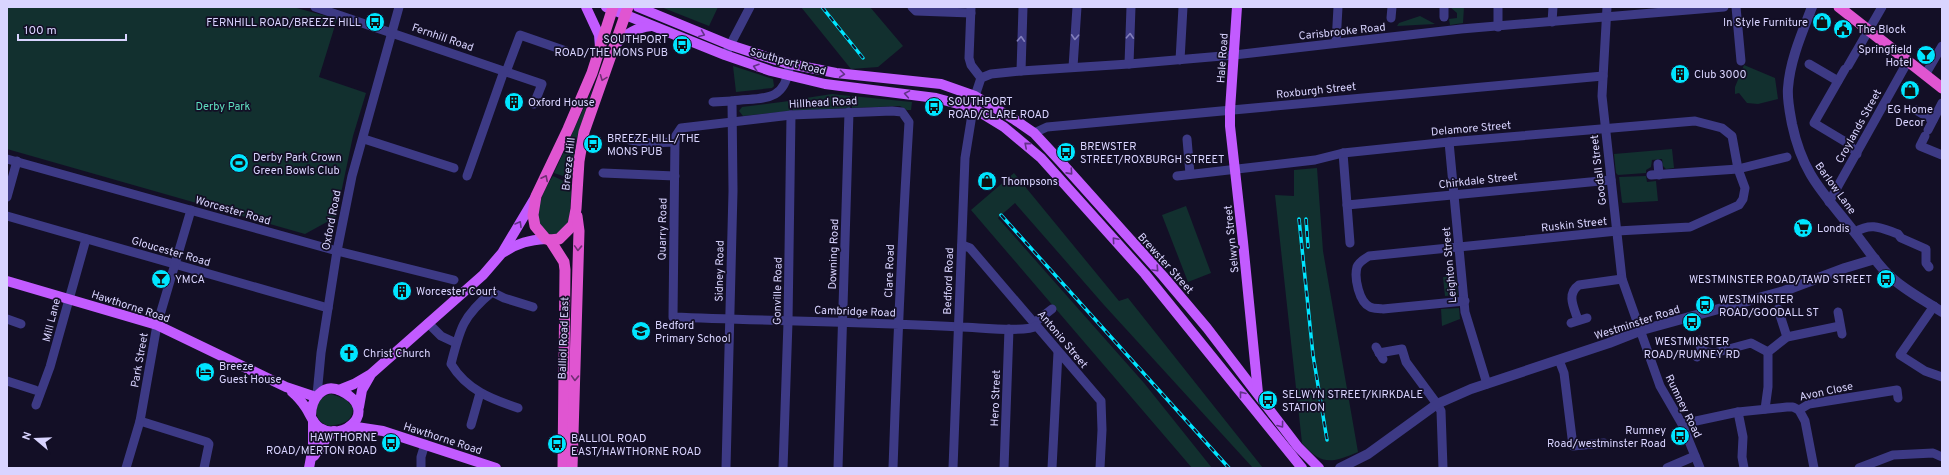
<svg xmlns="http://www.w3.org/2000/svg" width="1949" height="475" viewBox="0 0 1949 475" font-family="Overpass,sans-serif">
  <rect width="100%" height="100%" fill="#130f26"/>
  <g fill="#12302f">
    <path d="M7,7H293L337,19L319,77L366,93L353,136L336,217L305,234L7,149Z"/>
    <path d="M661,7H718L709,26Z"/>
    <path d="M801,7H870L903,46L878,67L851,69Z"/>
    <path d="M1450,7H1464L1463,23L1450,25L1449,19L1457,18V13Z"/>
    <path d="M1420,16L1435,24L1397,26L1399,23Z"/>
    <path d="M1744,65L1775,78L1778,99L1758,104L1747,103L1739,93L1735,94V87Z"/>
    <path d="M733,66L773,79L774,86L772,88L736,92Z"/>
    <path d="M593,88L577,137L572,179L554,173Z"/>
    <path d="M832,94L850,96V108L793,111V100Z"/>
    <path d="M852,96L912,102L911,110H907L900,106L852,108Z"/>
    <path d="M789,101L790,111L743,116L739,111L742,107Z"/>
    <path d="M1672,149L1674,168L1666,169L1663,166L1662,159L1652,160L1651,167L1646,170V173L1618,175L1616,173L1614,154Z"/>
    <path d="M1317,168L1323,251L1358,452C1332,463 1322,466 1302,443L1275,195L1294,196V170Z"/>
    <path d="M1014,173L1119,301L1128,298L1263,468H1253L1104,305L1015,203L998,218L1144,383L1212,468H1192L971,210Z"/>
    <path d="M553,176L572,185L569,222C566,225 562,231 558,233C546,240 537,224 538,214C539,201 546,186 553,176Z"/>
    <path d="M1646,176L1647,182L1656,181L1658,201L1623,203L1622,202L1619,177Z"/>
    <path d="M1186,206L1211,273L1188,282L1162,215Z"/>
    <path d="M1456,276L1458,295L1445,296L1443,277Z"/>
    <path d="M1459,308L1460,319L1442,326L1441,309Z"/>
    <path d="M331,394L348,400V402L353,407C353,422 343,424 329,426C311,421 312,398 331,394Z"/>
  </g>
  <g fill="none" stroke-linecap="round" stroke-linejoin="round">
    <g stroke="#3d3a85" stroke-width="9">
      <path d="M315,7L542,84L534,104"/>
      <path d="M912,7L916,11L971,13"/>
      <path d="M971,7L969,58L971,65L981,78"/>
      <path d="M1607,7L1602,96L1622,279L1660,386L1682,424L1700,468"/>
      <path d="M1736,7L1741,61"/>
      <path d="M1444,17V7"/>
      <path d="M1391,18L1392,7"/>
      <path d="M1552,22L1553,7"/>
      <path d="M1498,27V7"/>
      <path d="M1336,43L1338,7"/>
      <path d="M725,55L750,7"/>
      <path d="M1180,60L1183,7"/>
      <path d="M1129,64L1131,7"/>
      <path d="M1809,64L1838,81"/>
      <path d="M1848,66L1882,7"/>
      <path d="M1073,67L1077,7"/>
      <path d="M1845,69L1814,123L1849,144L1857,154"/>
      <path d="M1021,71L1023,7"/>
      <path d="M506,72L520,35L566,51"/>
      <path d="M1925,75L1942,46"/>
      <path d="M713,102L732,101"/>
      <path d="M1916,110L1933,120"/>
      <path d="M1928,130L1942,103"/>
      <path d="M1034,133L1047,127L1603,76"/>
      <path d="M1925,136L1920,146L1942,155"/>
      <path d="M364,139L454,168"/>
      <path d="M1187,139L1190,174"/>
      <path d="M630,140L650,143L675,142"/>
      <path d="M1449,142L1465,312L1487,384"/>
      <path d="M1343,153L1350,243"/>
      <path d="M7,159L337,251L454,280"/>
      <path d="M1658,164L1659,175"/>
      <path d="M603,173L675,176"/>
      <path d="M1651,175L1738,169L1787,157"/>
      <path d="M467,176L504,71"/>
      <path d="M1177,176L1315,160L1343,153L1449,142L1695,121L1722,128L1732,136L1738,169L1745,188L1743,199L1739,205L1690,227L1617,231L1369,256C1364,259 1359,262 1357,267C1354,278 1359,302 1370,307C1374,309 1379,308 1383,309L1465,301"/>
      <path d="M7,197L17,161"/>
      <path d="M1829,202L1908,61"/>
      <path d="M1347,205L1611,180"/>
      <path d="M7,216L328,308"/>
      <path d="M1855,232C1872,222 1881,228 1898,234L1901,238L1926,249V263L1929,267"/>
      <path d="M962,245L970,248L1101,401L1102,430L1100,468"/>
      <path d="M1934,306L1900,355L1925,371L1942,377"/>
      <path d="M1778,309L1787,337"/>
      <path d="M1838,312L1842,334"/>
      <path d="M7,319L21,324"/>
      <path d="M1578,320C1574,308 1566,294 1579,285L1622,279"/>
      <path d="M428,323L441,336L456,343"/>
      <path d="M1034,323L1052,309"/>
      <path d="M1571,323L1587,318"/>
      <path d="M1376,347L1383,359"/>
      <path d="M1701,351L1714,353L1751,343L1768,352"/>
      <path d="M1379,353L1402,349L1406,362L1437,404L1441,411L1443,468"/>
      <path d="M1697,357L1701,351L1700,340"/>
      <path d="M1559,360L1564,373L1573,446L1604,443"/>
      <path d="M7,381L35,390"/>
      <path d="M317,395L321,353L337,251L352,176L399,7"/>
      <path d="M36,405L50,367L86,239"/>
      <path d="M518,408C491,399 467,390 451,364C460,328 463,316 492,292L504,298L533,307"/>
      <path d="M1765,409L1768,387V352L1787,337L1840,326"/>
      <path d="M1799,410L1805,421L1814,468"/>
      <path d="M1738,412L1743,437L1742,457L1744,468"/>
      <path d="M140,421L207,442L209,444L204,468"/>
      <path d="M1682,424L1738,412L1787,407H1793L1799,410L1809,404L1897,390L1898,398"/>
      <path d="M471,425L480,393"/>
      <path d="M126,468L140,421L157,325L191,210"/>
      <path d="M421,468V457L425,444"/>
      <path d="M726,468L733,191L732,101C761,97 784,104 789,68"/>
      <path d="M783,468L788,322L791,115"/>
      <path d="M838,468L849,112"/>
      <path d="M893,468C897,353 902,237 909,122L902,112L892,111L791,115L681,128L675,137L673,317C769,321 865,322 961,327C976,327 1026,333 1036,326"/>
      <path d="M953,468L965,158L975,96L981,78L991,74L1021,71L1129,64L1234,55L1461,29L1724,7"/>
      <path d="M1004,468L1009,329"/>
      <path d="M1052,468L1058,352"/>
      <path d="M1667,468L1695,456"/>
      <path d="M1859,468L1893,455L1933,453L1942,457"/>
    </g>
    <g stroke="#3d3a85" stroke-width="10">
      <path d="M1812,7C1802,33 1790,60 1788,88C1787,100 1790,113 1792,124C1803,176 1824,193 1855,233C1867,248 1877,265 1892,278C1906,291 1926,301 1942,312"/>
      <path d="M1340,468L1368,454L1437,404L1471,389L1609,343L1642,330L1784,291L1845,268L1875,259"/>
    </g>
    <g stroke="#c25bff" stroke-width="10">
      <path d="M586,7L599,35L600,47"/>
      <path d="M606,7L725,55L771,71L825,84L936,98L973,108L1004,127L1041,158L1145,274L1302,468"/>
      <path d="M638,7L730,45L785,63L836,73L941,84L975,96L1015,120L1034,133L1060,161L1163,276L1207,328L1298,447L1319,468"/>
      <path d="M1237,7L1230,110V126L1243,242L1258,393"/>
      <path d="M616,44C627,33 636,28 651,26"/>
      <path d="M504,252C518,243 529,240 546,239"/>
      <path d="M7,281L157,325L286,387L316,397"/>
      <path d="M339,390L354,384L371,374L483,275L502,253L536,196"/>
      <path d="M292,392C298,397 302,402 306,408C310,414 313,424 320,428C343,443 381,410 341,391C323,382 311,399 311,416"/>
      <path d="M359,407L362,390L370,376"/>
      <path d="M350,426L383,431L496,468"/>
      <path d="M314,456L326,439L334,431"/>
      <path d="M309,468L313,447V421"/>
    </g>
    <g stroke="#e055d1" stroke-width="11">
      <path d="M613,7L592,73L568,129L536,196L533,215L535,226L546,239L550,240L559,239L573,225L576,209L579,161L584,132L628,7"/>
      <path d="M1839,7L1942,88"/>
      <path d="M550,240L564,262L565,270L563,468"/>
      <path d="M572,468L579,231L577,216"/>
    </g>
    <g stroke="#00e5ff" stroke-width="3.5">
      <g id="rail">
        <path d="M822,7L863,58"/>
        <path d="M1001,215L1229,468"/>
        <path d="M1299,219L1313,355L1327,440"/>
        <path d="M1306,219L1308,247"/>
      </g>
    </g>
    <use href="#rail" stroke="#130f26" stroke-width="2" stroke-dasharray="6" stroke-linecap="butt"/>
  </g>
  <defs><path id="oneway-chevron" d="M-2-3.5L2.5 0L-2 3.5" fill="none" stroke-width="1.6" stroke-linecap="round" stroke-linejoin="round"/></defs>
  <g stroke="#623188">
    <use href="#oneway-chevron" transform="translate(702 34) rotate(22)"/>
    <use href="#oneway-chevron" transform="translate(756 67) rotate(-162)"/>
    <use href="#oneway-chevron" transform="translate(842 74) rotate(7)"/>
    <use href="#oneway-chevron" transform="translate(907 94) rotate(-170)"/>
    <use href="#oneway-chevron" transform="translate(1027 145) rotate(-139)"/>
    <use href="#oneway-chevron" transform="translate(1070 172) rotate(48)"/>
    <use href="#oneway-chevron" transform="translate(519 224) rotate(-60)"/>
    <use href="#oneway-chevron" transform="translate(1115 240) rotate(-131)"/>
    <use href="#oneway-chevron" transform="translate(1156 269) rotate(47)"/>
    <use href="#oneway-chevron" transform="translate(1242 394) rotate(-128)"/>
    <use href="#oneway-chevron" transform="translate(1281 425) rotate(53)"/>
  </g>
  <g stroke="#837fbc">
    <use href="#oneway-chevron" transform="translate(1130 36) rotate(-87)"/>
    <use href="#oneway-chevron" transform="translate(1075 37) rotate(93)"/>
    <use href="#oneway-chevron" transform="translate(1021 39) rotate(-87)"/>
  </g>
  <g stroke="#6f2e73">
    <use href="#oneway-chevron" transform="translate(603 78) rotate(111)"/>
    <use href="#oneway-chevron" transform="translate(545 178) rotate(-63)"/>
    <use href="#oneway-chevron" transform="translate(578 248) rotate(92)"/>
    <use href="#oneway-chevron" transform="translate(575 378) rotate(92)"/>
  </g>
  <defs>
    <g id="bus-disc" transform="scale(1)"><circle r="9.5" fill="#00e5ff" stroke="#130f26"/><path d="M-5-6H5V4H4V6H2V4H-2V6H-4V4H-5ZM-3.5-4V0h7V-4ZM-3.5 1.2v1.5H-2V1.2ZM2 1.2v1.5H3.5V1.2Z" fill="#111"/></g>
    <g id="shop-disc" transform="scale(1)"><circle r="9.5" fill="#00e5ff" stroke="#130f26"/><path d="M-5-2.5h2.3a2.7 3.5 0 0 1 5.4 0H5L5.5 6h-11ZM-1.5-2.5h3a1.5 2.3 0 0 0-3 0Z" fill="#111"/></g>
    <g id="civic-disc" transform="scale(1)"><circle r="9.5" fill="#00e5ff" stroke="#130f26"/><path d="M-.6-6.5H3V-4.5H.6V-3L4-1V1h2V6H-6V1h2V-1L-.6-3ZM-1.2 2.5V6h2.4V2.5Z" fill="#111"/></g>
    <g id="bar-disc" transform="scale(1)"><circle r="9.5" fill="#00e5ff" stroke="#130f26"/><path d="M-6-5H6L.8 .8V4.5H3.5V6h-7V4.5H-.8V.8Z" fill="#111"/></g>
    <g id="building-disc" transform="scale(1)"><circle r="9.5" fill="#00e5ff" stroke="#130f26"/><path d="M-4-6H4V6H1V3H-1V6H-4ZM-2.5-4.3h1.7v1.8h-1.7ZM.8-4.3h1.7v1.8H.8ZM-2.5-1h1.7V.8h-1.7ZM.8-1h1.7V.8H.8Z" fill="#111"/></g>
    <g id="stadium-disc" transform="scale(1)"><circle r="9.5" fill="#00e5ff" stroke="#130f26"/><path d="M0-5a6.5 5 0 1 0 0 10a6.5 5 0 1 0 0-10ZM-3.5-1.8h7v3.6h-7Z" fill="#111"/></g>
    <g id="supermarket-disc" transform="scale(1)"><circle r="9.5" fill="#00e5ff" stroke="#130f26"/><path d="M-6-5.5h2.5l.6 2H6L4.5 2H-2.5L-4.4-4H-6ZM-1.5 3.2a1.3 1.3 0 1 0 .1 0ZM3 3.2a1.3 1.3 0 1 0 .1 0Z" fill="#111"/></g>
    <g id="school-disc" transform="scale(1)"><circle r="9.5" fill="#00e5ff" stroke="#130f26"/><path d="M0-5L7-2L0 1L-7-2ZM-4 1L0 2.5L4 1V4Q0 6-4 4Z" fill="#111"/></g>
    <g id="church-disc" transform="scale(1)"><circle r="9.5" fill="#00e5ff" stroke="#130f26"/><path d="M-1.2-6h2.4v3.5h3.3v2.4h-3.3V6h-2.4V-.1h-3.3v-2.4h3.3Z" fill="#111"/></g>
    <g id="hotel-disc" transform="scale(1)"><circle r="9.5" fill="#00e5ff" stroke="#130f26"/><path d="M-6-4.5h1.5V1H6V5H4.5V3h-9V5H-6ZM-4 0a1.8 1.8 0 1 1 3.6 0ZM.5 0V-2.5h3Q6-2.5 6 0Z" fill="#111"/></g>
  </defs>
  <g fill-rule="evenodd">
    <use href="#bus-disc" x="375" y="22"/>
    <use href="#shop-disc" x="1822" y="22"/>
    <use href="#civic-disc" x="1843" y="29"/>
    <use href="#bus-disc" x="682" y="45"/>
    <use href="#bar-disc" x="1926" y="55"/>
    <use href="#building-disc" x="1680" y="74"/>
    <use href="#shop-disc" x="1910" y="90"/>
    <use href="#building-disc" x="514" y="102"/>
    <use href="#bus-disc" x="934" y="107"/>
    <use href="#bus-disc" x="593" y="144"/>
    <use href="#bus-disc" x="1066" y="152"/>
    <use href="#stadium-disc" x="239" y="163"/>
    <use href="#shop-disc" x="987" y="181"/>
    <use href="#supermarket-disc" x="1803" y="228"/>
    <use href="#bar-disc" x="161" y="279"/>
    <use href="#bus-disc" x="1886" y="279"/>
    <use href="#building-disc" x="402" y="291"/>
    <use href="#bus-disc" x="1705" y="305"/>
    <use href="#bus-disc" x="1692" y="322"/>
    <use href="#school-disc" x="641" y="331"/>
    <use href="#church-disc" x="349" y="353"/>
    <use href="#hotel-disc" x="205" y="372"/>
    <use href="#bus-disc" x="1268" y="400"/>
    <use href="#bus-disc" x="1680" y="436"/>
    <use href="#bus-disc" x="391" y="443"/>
    <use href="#bus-disc" x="557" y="444"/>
  </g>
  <g text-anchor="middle" stroke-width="3.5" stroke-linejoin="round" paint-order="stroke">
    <g font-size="11" fill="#d9d4ff" stroke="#130f26" text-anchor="start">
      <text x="361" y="26" text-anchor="end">FERNHILL ROAD/BREEZE HILL</text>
      <text x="1808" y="26" text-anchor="end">In Style Furniture</text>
      <text x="1857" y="33">The Block</text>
      <text x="668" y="43" text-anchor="end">SOUTHPORT<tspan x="668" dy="13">ROAD/THE MONS PUB</tspan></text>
      <text x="1912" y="53" text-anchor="end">Springfield<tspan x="1912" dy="13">Hotel</tspan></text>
      <text x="1694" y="78">Club 3000</text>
      <text x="948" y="105">SOUTHPORT<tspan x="948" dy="13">ROAD/CLARE ROAD</tspan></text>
      <text x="528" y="106">Oxford House</text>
      <text x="1910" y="113" text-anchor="middle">EG Home<tspan x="1910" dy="13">Decor</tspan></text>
      <text x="607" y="142">BREEZE HILL/THE<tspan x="607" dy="13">MONS PUB</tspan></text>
      <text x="1080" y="150">BREWSTER<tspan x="1080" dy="13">STREET/ROXBURGH STREET</tspan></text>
      <text x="253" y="161">Derby Park Crown<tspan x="253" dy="13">Green Bowls Club</tspan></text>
      <text x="1001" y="185">Thompsons</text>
      <text x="1817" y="232">Londis</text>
      <text x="175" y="283">YMCA</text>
      <text x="1872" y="283" text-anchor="end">WESTMINSTER ROAD/TAWD STREET</text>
      <text x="416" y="295">Worcester Court</text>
      <text x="1719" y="303">WESTMINSTER<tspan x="1719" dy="13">ROAD/GOODALL ST</tspan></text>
      <text x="655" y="329">Bedford<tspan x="655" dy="13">Primary School</tspan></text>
      <text x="1692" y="345" text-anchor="middle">WESTMINSTER<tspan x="1692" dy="13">ROAD/RUMNEY RD</tspan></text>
      <text x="363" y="357">Christ Church</text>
      <text x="219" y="370">Breeze<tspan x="219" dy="13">Guest House</tspan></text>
      <text x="1282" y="398">SELWYN STREET/KIRKDALE<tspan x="1282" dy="13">STATION</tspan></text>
      <text x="1666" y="434" text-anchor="end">Rumney<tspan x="1666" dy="13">Road/westminster Road</tspan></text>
      <text x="377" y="441" text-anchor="end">HAWTHORNE<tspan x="377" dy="13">ROAD/MERTON ROAD</tspan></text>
      <text x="571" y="442">BALLIOL ROAD<tspan x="571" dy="13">EAST/HAWTHORNE ROAD</tspan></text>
    </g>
    <g font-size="11" fill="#d9d4ff" stroke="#130f26">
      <text transform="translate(1342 31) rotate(-6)" y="4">Carisbrooke Road</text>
      <text transform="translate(443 37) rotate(19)" y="4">Fernhill Road</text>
      <text transform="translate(1222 58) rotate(-86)" y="4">Hale Road</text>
      <text transform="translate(788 61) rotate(15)" y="4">Southport Road</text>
      <text transform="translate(1316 90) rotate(-6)" y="4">Roxburgh Street</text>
      <text transform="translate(823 102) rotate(-3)" y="4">Hillhead Road</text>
      <text transform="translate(1858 126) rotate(-61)" y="4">Croylands Street</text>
      <text transform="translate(1471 128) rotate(-5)" y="4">Delamore Street</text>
      <text transform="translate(568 164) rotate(-84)" y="4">Breeze Hill</text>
      <text transform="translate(1598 170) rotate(-97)" y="4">Goodall Street</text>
      <text transform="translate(1478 180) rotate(-6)" y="4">Chirkdale Street</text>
      <text transform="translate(1836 188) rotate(54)" y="4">Barlow Lane</text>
      <text transform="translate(233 210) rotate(16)" y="4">Worcester Road</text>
      <text transform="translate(331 220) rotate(-79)" y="4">Oxford Road</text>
      <text transform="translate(1574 224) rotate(-6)" y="4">Ruskin Street</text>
      <text transform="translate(662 229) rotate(-89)" y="4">Quarry Road</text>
      <text transform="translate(1231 239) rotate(-96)" y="4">Selwyn Street</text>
      <text transform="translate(171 251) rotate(16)" y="4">Gloucester Road</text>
      <text transform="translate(833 254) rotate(-88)" y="4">Downing Road</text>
      <text transform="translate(1166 263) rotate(48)" y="4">Brewster Street</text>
      <text transform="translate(1449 265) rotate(-95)" y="4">Leighton Street</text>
      <text transform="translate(719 271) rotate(-89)" y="4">Sidney Road</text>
      <text transform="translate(889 271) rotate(-88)" y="4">Clare Road</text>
      <text transform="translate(948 281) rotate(-88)" y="4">Bedford Road</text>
      <text transform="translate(777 291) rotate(-89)" y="4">Gonville Road</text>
      <text transform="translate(131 306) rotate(18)" y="4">Hawthorne Road</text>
      <text transform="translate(855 311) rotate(2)" y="4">Cambridge Road</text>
      <text transform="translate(51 320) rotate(-76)" y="4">Mill Lane</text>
      <text transform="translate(1637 322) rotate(-18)" y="4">Westminster Road</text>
      <text transform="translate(563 338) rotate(-88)" y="4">Balliol Road East</text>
      <text transform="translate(1063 339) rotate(50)" y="4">Antonio Street</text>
      <text transform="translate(139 360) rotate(-80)" y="4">Park Street</text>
      <text transform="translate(1826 391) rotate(-12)" y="4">Avon Close</text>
      <text transform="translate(995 398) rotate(-88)" y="4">Hero Street</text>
      <text transform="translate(1684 406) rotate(64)" y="4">Rumney Road</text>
      <text transform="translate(443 438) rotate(18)" y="4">Hawthorne Road</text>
    </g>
    <g font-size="11" fill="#5fe0c0" stroke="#130f26">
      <text x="223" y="110">Derby Park</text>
    </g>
  </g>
  <rect width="1949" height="475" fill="none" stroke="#d9d4ff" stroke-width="16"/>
  <g transform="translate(36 439) rotate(289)" stroke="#130f26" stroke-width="3" paint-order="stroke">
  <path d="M0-3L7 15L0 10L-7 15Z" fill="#d9d4ff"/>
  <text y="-6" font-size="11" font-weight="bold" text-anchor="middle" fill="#d9d4ff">N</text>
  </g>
  <path d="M18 34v6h108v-6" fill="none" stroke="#d9d4ff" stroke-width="2"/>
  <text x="24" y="34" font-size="12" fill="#d9d4ff" stroke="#130f26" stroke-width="3" paint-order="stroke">100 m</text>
</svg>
